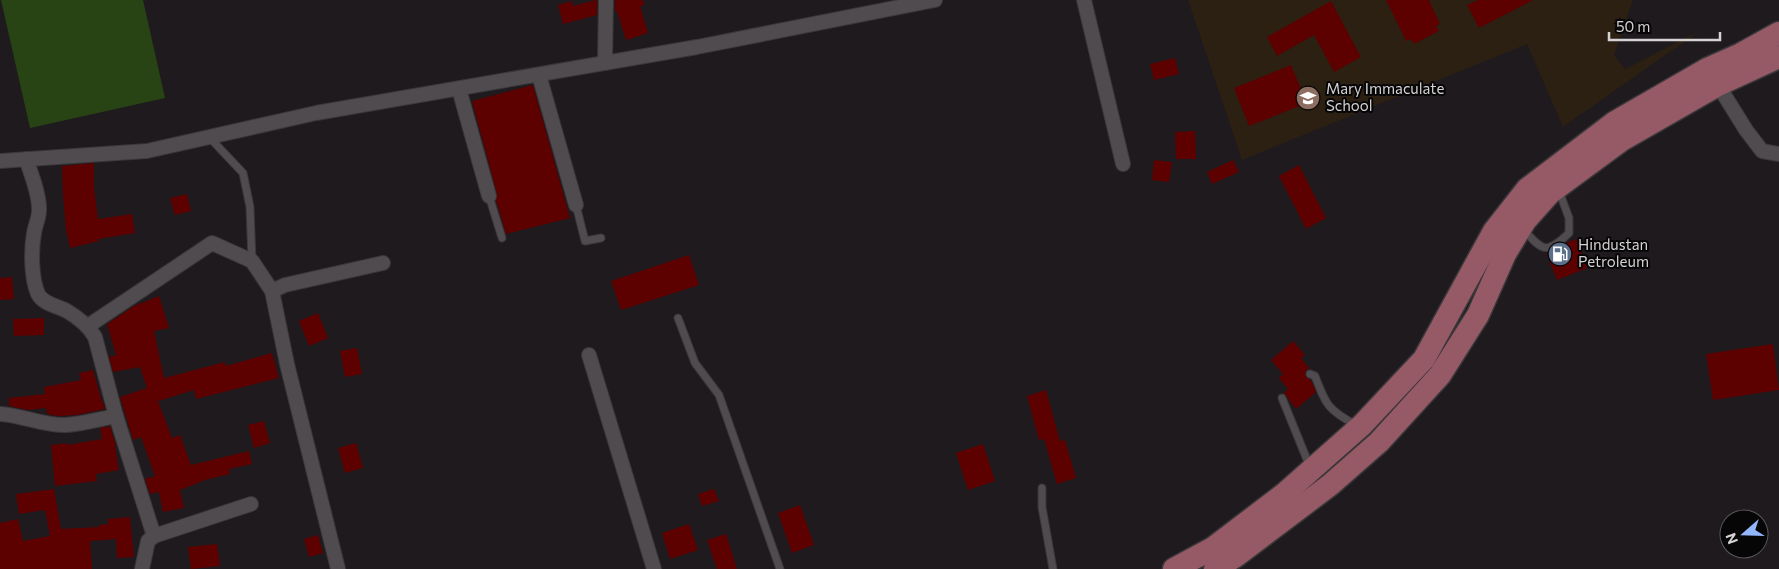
<svg xmlns="http://www.w3.org/2000/svg" width="1779" height="569" viewBox="0 0 1779 569" font-family="Commissioner,sans-serif">
  <rect width="100%" height="100%" fill="#1e1a1e"/>
  <path fill="#2c2013" d="M1188,0H1633L1614,55L1625,69L1701,30L1563,127L1527,44L1242,160Z"/>
  <path fill="#284415" d="M1,0H143L165,98L30,128Z"/>
  <g fill="#5d0000">
    <path d="M596,0H597V15L563,24L558,5L572,1L573,6Z"/>
    <path d="M615,0H643L644,6H640L648,33L626,40L617,11H615Z"/>
    <path d="M1386,0H1429L1440,24L1436,26L1439,31L1414,44L1411,39L1406,41Z"/>
    <path d="M1478,0H1533L1479,28L1467,5Z"/>
    <path d="M1331,1L1361,57L1334,72L1314,35L1277,56L1267,37Z"/>
    <path d="M1175,58L1179,74L1154,80L1150,64Z"/>
    <path d="M1291,65L1307,103L1249,126L1234,88Z"/>
    <path d="M533,85L570,218L506,234L496,200L497,194L472,101Z"/>
    <path d="M1195,131L1196,159H1176L1175,132Z"/>
    <path d="M1154,160L1172,162L1169,182L1152,180Z"/>
    <path d="M1233,160L1239,172L1212,184L1207,172Z"/>
    <path d="M94,163V188L98,219L132,214L135,233L98,239L99,241L70,248L66,230L63,196L62,166Z"/>
    <path d="M1299,165L1326,218L1306,229L1279,176Z"/>
    <path d="M187,194L191,211L175,215L170,198Z"/>
    <path d="M1576,239L1587,268L1557,280L1546,253L1552,252L1566,243Z"/>
    <path d="M689,255L699,285L621,310L611,281Z"/>
    <path d="M12,277L14,299L0,300V278Z"/>
    <path d="M159,296L169,328L154,331L164,378L225,362L226,366L272,353L279,378L196,399L194,390L158,401L172,438L180,435L191,465L249,451L252,464L229,469L230,474L205,480L180,490L184,508L163,512L159,492L150,494L145,479L155,476L141,437L133,440L120,397L147,388L140,367L113,372L109,357L116,355L107,324L134,306Z"/>
    <path d="M318,313L328,338L309,346L299,321Z"/>
    <path d="M44,318V335L14,336L13,319Z"/>
    <path d="M1293,341L1305,355L1301,358L1310,369L1306,370L1305,375L1312,382L1316,392L1296,409L1284,393L1288,389L1279,378L1283,374L1271,360Z"/>
    <path d="M1773,344L1779,390L1713,400L1706,354Z"/>
    <path d="M357,348L362,374L345,377L340,351Z"/>
    <path d="M93,370L102,402H103L105,409L77,415L58,416L47,414L46,408L28,410L9,406V398L45,394L44,387L81,380L79,373Z"/>
    <path d="M1046,390L1060,441L1065,440L1076,478L1057,484L1044,439L1039,440L1027,396Z"/>
    <path d="M264,421L270,443L254,448L248,425Z"/>
    <path d="M110,426L116,446H115L119,470L96,474L97,481L55,486L51,445L67,443V445L102,439L100,428Z"/>
    <path d="M356,443L363,468L345,473L338,448Z"/>
    <path d="M983,444L995,481L968,490L956,453Z"/>
    <path d="M54,489L61,529L99,527V525L108,524V519L130,517L134,557L117,558L116,539L90,541L92,569H0V523L18,519L23,541L50,536L45,510L19,514L16,494Z"/>
    <path d="M714,489L719,501L702,506L698,494Z"/>
    <path d="M800,505L814,545L792,553L778,513Z"/>
    <path d="M689,524L698,550L670,559L662,533Z"/>
    <path d="M726,534L737,569H717L707,540Z"/>
    <path d="M318,535L323,553L309,557L304,539Z"/>
    <path d="M217,544L220,566L191,569L188,547Z"/>
  </g>
  <g fill="none" stroke-linecap="round" stroke-linejoin="round">
    <g stroke="#393739" stroke-width="9">
      <g id="service">
        <path d="M209,137L243,173L250,207L252,261"/>
        <path d="M489,196L502,238"/>
        <path d="M576,205L585,241L601,238"/>
        <path d="M1524,230C1543,252 1547,254 1569,233V218L1559,191"/>
        <path d="M678,318L695,363L719,395L780,569"/>
        <path d="M1310,374L1315,376C1326,405 1328,410 1356,425"/>
        <path d="M1282,398L1310,467"/>
        <path d="M1042,488V507L1053,569"/>
      </g>
    </g>
    <g stroke="#393739" stroke-width="16">
      <g id="minor">
        <path d="M1084,0L1123,164"/>
        <path d="M605,63L606,0"/>
        <path d="M539,75L576,205"/>
        <path d="M1718,85L1746,130L1762,151L1779,154"/>
        <path d="M459,89L489,196"/>
        <path d="M26,159C31,173 40,196 39,211C39,218 35,226 34,233C31,250 31,278 38,294C43,304 58,306 67,311C79,318 88,325 95,337L116,416L154,536"/>
        <path d="M0,161L147,151L316,113L697,47L935,0"/>
        <path d="M272,291L285,285L383,263"/>
        <path d="M88,326L212,243L252,261L272,291L287,364L338,569"/>
        <path d="M589,355L654,569"/>
        <path d="M0,414C22,415 44,426 66,425C82,424 100,419 116,416"/>
        <path d="M142,569L148,541L154,536L251,504"/>
      </g>
    </g>
    <g stroke="#393739" stroke-width="25">
      <g id="primary">
        <path d="M1174,569L1213,548L1284,494L1362,425L1424,359L1494,231L1527,189L1615,122L1707,69L1741,54L1779,33"/>
        <path d="M1215,569L1236,556L1330,485L1379,442L1440,375L1478,315L1505,254L1525,221L1550,193L1622,140L1718,85L1779,57"/>
      </g>
    </g>
    <use href="#service" stroke="#4f4b4f" stroke-width="7"/>
    <use href="#minor" stroke="#4f4b4f" stroke-width="14"/>
    <use href="#primary" stroke="#965966" stroke-width="22"/>
  </g>
  <defs>
    <g id="school-disc" transform="scale(1.25)"><circle r="9.5" fill="#8d6e63" stroke="#070607"/><path d="M0-5L7-2L0 1L-7-2ZM-4 1L0 2.5L4 1V4Q0 6-4 4Z" fill="#fff"/></g>
    <g id="fuel-disc" transform="scale(1.25)"><circle r="9.5" fill="#5c6f8a" stroke="#070607"/><path d="M-5.5-6h7V0h2V4h1.3V-2.5L3-4.5l.8-.8L6-3V5H2.5V1h-1V6h-7ZM-4.2-4.7v3.2H.2V-4.7Z" fill="#fff"/></g>
  </defs>
  <g fill-rule="evenodd">
    <use href="#school-disc" x="1308" y="98"/>
    <use href="#fuel-disc" x="1560" y="254"/>
  </g>
  <g text-anchor="middle" stroke-width="4" stroke-linejoin="round" paint-order="stroke">
    <g font-size="15" fill="#d5d2d4" stroke="#070607" text-anchor="start">
      <text x="1326" y="94">Mary Immaculate<tspan x="1326" dy="17">School</tspan></text>
      <text x="1578" y="250">Hindustan<tspan x="1578" dy="17">Petroleum</tspan></text>
    </g>
  </g>
  <g transform="translate(1744 534) rotate(250)"><circle r="24" fill="#070607" stroke="#595859"/>
  <path d="M0-4L9 19L0 12L-9 19Z" fill="#93b7fd"/>
  <text y="-8" font-size="14" font-weight="bold" text-anchor="middle" fill="#d5d2d4">N</text>
  </g>
  <path d="M1609 32v8h111v-8" fill="none" stroke="#d5d2d4" stroke-width="2.5"/>
  <text x="1616" y="32" font-size="15" fill="#d5d2d4" stroke="#070607" stroke-width="4" paint-order="stroke">50 m</text>
</svg>
